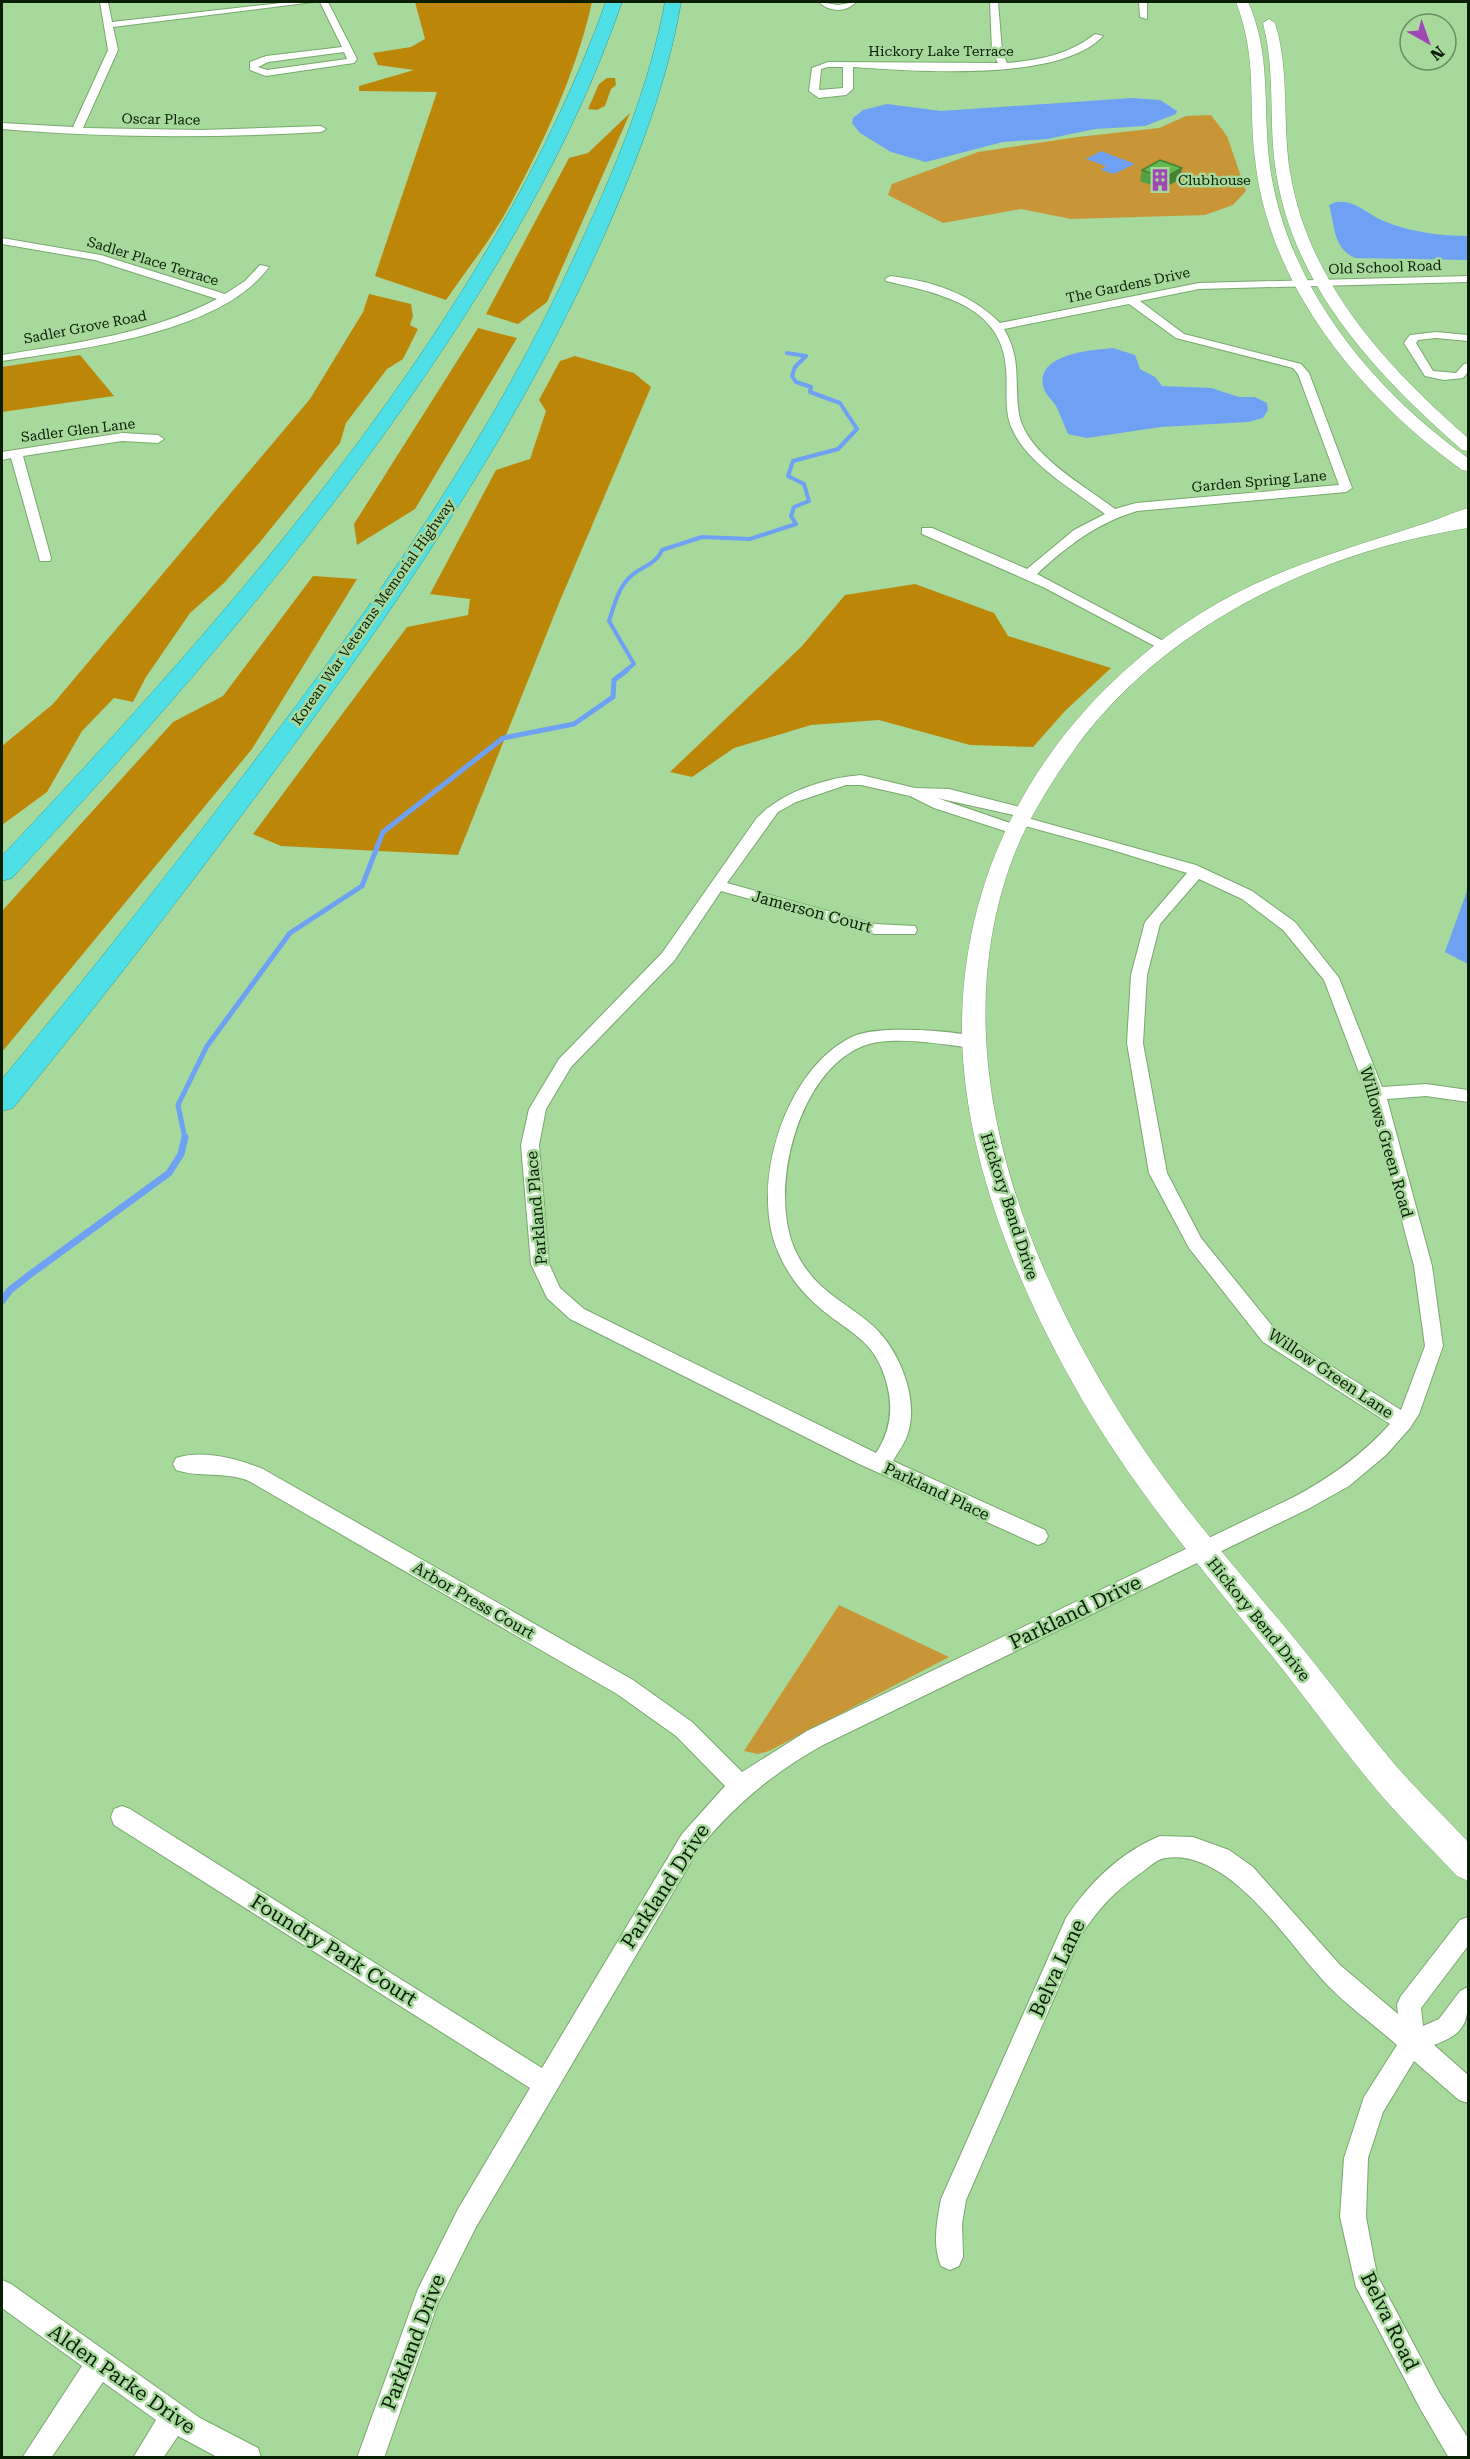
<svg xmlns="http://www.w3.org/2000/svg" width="1470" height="2459" viewBox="0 0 1470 2459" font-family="'Roboto Serif',serif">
  <rect width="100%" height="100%" fill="#a7d99c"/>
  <g fill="#c89637">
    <path d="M1211,115L1227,136L1246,191L1233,205L1205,215L1071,219L1021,209L943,223L888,195L892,184L978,152L1078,137L1159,128L1186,116Z"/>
    <path d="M839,1605L949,1657L769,1751L758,1754L744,1751Z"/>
  </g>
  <g fill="#bc8609">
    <path d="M415,2H592C578,67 544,142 512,201C494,236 468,268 446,300L375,276L437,92L359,91V86L414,70L378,65L373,53L411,47L425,39Z"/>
    <path d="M607,78H615L616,85L611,89L605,106L597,110L588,109L599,84Z"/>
    <path d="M630,113L547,302L518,324L486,314L569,158L588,153Z"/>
    <path d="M369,294L411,304L413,316L410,325L418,329L403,359L387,369L346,423L340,443L260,542L224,583L190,613L146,677L133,702L114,698L82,731L47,792L2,825V746L53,704L310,399L363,312Z"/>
    <path d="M478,328L517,338L415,509L357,545L354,524Z"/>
    <path d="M80,355L114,396L2,412V367Z"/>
    <path d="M575,356L634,373L651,387L559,603L458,855L281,846L253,834L407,627L468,615L470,599L430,594L496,470L530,459L546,411L539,400L560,361Z"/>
    <path d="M313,576L357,579L252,749L2,1052V911L173,722L223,696Z"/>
    <path d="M915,584L994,613L1008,636L1111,668L1065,711L1033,747L970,745L879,720L811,725L734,748L692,777L670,772L802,646L845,595Z"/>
  </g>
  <g fill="#6ea1f4">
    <path d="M1132,98L1160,100L1177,111L1176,114L1145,126L1095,129L1047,139L1003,142L926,162L891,152L860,133L852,123L853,118L863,110L887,104L941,111Z"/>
    <path d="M1101,151L1135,164L1114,174L1101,170L1106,166L1086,159Z"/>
    <path d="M1336,202C1357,200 1367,215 1386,222C1412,232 1440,236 1468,236V260L1355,258C1333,248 1335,226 1329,205Z"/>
    <path d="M1113,348L1135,355L1140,369L1155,377L1162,386L1211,388L1239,397H1255L1267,403L1268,410L1263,418L1248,422L1161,427L1087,438L1068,434C1064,425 1061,416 1057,408C1054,401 1046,396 1044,389C1033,354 1091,350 1113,348Z"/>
    <path d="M1468,888V964L1445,952Z"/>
  </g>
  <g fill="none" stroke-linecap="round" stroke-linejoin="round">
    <path stroke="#6ea1f4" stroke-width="4" d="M625,671L634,664L609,621C614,606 618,588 630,577C641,566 656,565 662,550L702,537L750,539L796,524L791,516L794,507L809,501L804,484L788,476L793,461L838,449L857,429L840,403L810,392L811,387L796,382L792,376L795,367L806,356L787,353"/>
    <path stroke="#6ea1f4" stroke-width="5" d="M185,1139L178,1105L207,1046L290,933L362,886L383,832L503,738L574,724L613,697L614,680L627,670"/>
    <path stroke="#6ea1f4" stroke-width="7" d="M2,1301L10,1290L32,1273L169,1173L181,1154L185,1137"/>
    <g stroke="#78a86d" stroke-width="2">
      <g id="street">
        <path d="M100,2H108L112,22L290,2H313L113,27L118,50L83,128L201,130L321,126L326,129L321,132C214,138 107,138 2,129V123L73,127L108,50Z"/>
        <path d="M320,2H328L357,59L354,63L266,76L250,70V62L266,56L342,47ZM344,52L347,59L267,70L258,67L268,62Z"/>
        <path d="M819,2L838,5L856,2C846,13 829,12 819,2Z"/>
        <path d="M990,2H998L1002,51L1007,63C1040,60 1068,55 1095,34L1103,36C1059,83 914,71 853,67V89L846,95L819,98L809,91L812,68L828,62L998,63L992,51ZM828,67H843V88L819,90L821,69Z"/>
        <path d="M1139,2H1147V19L1140,17Z"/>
        <path d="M2,238L101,255L225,294L245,281L260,265L269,267C220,334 79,349 2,361V355C75,343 150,334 217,299L95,260L2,244Z"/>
        <path d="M890,276C932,281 970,293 1000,323L1199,283L1468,276V282L1199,289L1140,301L1184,334L1301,364L1309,373L1352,488L1346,492L1137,511C1097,523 1067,546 1037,574L1169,644L1171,647L1164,651L1043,587L922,534V528H932L1027,569L1074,530L1105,514C1074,490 1031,467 1013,431C1003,411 1008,389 1006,368C1002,304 936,293 886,281L885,279ZM1129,304L1176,338L1293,368L1298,374L1339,485L1136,503L1115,509C1085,486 1026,454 1019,414C1014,381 1022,360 1004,329Z"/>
        <path d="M1436,332L1468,335V341L1436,338L1418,340L1416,343L1433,371L1456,373L1464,364L1468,363V372L1463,378L1444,380L1425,376L1404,343L1410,335Z"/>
        <path d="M122,433L158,435L164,439L158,443L122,441L23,456L51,558L50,561H40L11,458L2,460V452Z"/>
        <path d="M861,775L915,788L949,789L1028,809L1030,812L1024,817L1196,865L1252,891L1295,922L1339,978L1382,1087L1426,1084L1468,1090V1102L1426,1096L1387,1099L1432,1266L1443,1346L1419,1414L1410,1428L1386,1455L1349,1486L1308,1509L823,1745C773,1773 734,1805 698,1850L476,2227L438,2303L384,2458H357L418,2289L458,2209L530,2088L114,1825L111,1817L114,1809L122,1806L130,1809L542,2068L682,1834L725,1786L676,1736L617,1694L249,1481C225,1471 199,1478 176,1470L173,1464L176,1458C203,1449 238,1459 263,1469L633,1680L692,1722L742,1772L807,1731L1294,1497C1331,1477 1362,1455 1390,1424L1263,1342L1189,1248L1149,1173L1127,1043L1131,975L1145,922L1187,873L1109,849L1014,823L1012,820L1018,816L937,798L1019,826L1021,829L1019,832L1014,834L934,808L910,796L861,785H846L796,802L778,812L727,883L875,924L915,926L917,930L915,934H875L721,891L674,961L571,1067L546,1109L539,1145L549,1264L560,1288L584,1309L876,1453C894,1426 894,1398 881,1367C869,1338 843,1328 820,1308C803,1294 788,1275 779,1254C748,1187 785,1067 854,1036C879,1025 955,1030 981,1038L983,1042L981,1046L975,1048C944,1045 895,1035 866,1045C798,1068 766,1194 797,1254C815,1290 844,1301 872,1325C899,1349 919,1398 908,1433C905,1443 898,1452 893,1461L1045,1530L1048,1536L1045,1542L1038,1545L1031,1542L857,1463L570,1319L547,1298L531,1264L521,1145L529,1109L559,1059L662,953L756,819C781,792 825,778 861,775ZM1199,879L1242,899L1283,930L1324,980L1371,1104L1414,1266L1425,1346L1401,1410L1277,1332L1201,1238L1167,1173L1143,1043L1147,975L1160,924Z"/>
        <path d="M1160,1836L1193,1837L1229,1850L1253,1867L1340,1965L1398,2014L1397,2004L1401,1996L1460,1920L1468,1917V1946L1421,2008L1423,2026L1439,2019L1460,1991L1468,1987C1468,2022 1468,2032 1434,2045L1468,2075V2103L1459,2100L1414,2061L1383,2112L1368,2158L1366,2217L1377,2275L1439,2392L1468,2438V2458H1449L1421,2410L1356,2287L1340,2217L1344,2158L1364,2097L1397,2045C1372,2023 1343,2003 1321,1978C1284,1937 1227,1848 1165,1858C1156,1859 1146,1870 1138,1875C1114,1892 1098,1909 1082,1934L966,2200L962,2224L963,2257L959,2266L950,2270L941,2266C932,2245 937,2221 941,2199L1066,1918C1089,1883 1121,1852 1160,1836Z"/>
        <path d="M2,2280L11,2284L200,2418L258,2448L261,2458H219L178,2436L163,2458H133L156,2420L103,2382L51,2458H22L82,2366L2,2308Z"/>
      </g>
    </g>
    <g stroke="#78a86d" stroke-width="1">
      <g id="secondary">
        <path d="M1236,2H1248C1271,53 1263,104 1269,159C1283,282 1371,389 1468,458V471L1462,470C1361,397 1269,288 1255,159C1248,102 1258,59 1236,2Z"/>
        <path d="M1269,19L1275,23C1290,72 1282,122 1290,172C1308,283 1386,366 1468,438V451L1462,450C1377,375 1294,289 1276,172C1268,122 1276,73 1263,23Z"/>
        <path d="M1468,508V528C1321,551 1166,624 1076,747C1052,781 1027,820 1012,860C939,1058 1028,1275 1138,1441C1184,1510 1240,1573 1294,1638C1329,1680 1361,1725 1397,1767C1420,1793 1445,1817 1468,1842V1881L1457,1876C1428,1845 1398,1816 1371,1783C1337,1742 1306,1698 1272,1656C1200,1567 1126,1480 1071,1380C1013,1276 963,1151 962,1031C961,856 1055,705 1201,613C1268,571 1343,550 1417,526C1435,521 1451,513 1468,508Z"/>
      </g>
    </g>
    <g stroke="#369a97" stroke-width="1">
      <g id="highway">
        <path d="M606,2H622C571,149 491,282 402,409C285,576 150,729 12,878L2,881V856C233,610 490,323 606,2Z"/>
        <path d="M665,2H681C667,84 637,161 603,238C524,416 416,578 301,735C208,862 113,986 13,1108L2,1111V1079C88,976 171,870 253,763C376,602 494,435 578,249C615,169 649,89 665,2Z"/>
      </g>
    </g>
    <use href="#street" fill="#fff" fill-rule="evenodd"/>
    <use href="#secondary" fill="#fff" fill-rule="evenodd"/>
    <use href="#highway" fill="#4edee5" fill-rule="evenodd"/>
  </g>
  <path fill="#549f42" d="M1142,170L1180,179L1162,189L1140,181Z"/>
  <path fill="#458236" d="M1182,168L1180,179L1162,189L1164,178Z"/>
  <path fill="#62b94d" stroke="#458236" stroke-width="1.5" d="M1160,160L1182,168L1164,178L1142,170Z"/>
  <defs>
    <g id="building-bare" transform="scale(1.8)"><path d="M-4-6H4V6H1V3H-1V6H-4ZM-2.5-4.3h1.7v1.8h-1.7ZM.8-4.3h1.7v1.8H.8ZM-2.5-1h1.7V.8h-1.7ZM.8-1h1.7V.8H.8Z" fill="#9f47b4" stroke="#a7d99c" stroke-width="2.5" paint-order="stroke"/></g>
  </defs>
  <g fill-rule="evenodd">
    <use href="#building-bare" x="1160" y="180"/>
  </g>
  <g text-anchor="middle" stroke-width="5" stroke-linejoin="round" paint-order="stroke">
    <g font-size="14" fill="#0a1d06" stroke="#a7d99c">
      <text x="941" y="56">Hickory Lake Terrace</text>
      <text transform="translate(161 119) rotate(1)" y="5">Oscar Place</text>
      <text transform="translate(153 261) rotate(17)" y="5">Sadler Place Terrace</text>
      <text transform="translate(1385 267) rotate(-2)" y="5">Old School Road</text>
      <text transform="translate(1128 285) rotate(-12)" y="5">The Gardens Drive</text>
      <text transform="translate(85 327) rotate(-11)" y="5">Sadler Grove Road</text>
      <text transform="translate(78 430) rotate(-7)" y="5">Sadler Glen Lane</text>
      <text transform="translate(1259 481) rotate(-5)" y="5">Garden Spring Lane</text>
      <text transform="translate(373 612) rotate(-55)" y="5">Korean War Veterans Memorial Highway</text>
    </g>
    <g font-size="14" fill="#0a1d06" stroke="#a7d99c" text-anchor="start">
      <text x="1178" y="185">Clubhouse</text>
    </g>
    <g font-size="16" fill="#0a1d06" stroke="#a7d99c">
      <text transform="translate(812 911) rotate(15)" y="6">Jamerson Court</text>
      <text transform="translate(1387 1142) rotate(74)" y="6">Willows Green Road</text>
      <text transform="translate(1010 1206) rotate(72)" y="6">Hickory Bend Drive</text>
      <text transform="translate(536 1208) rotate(-95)" y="6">Parkland Place</text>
      <text transform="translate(1331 1373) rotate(34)" y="6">Willow Green Lane</text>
      <text transform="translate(937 1491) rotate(25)" y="6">Parkland Place</text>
      <text transform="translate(474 1600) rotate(30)" y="6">Arbor Press Court</text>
      <text transform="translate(1259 1619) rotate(51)" y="6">Hickory Bend Drive</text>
    </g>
    <g font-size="20" fill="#0a1d06" stroke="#a7d99c">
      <text transform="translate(1075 1612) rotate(-26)" y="7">Parkland Drive</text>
      <text transform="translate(665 1886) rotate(-57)" y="7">Parkland Drive</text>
      <text transform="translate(334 1950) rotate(32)" y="7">Foundry Park Court</text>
      <text transform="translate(1057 1968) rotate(-65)" y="7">Belva Lane</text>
      <text transform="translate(1390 2321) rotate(64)" y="7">Belva Road</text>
      <text transform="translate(413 2342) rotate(-69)" y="7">Parkland Drive</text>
      <text transform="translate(122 2379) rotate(35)" y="7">Alden Parke Drive</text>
    </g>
  </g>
  <rect width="1470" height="2459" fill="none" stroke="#0a1d06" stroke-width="6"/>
  <g transform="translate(1428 42) rotate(140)"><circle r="28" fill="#a7d99c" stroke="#688e60" stroke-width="1.5"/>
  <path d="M0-4.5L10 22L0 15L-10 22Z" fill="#9f47b4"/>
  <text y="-9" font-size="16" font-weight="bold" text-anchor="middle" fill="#0a1d06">N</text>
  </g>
</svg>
